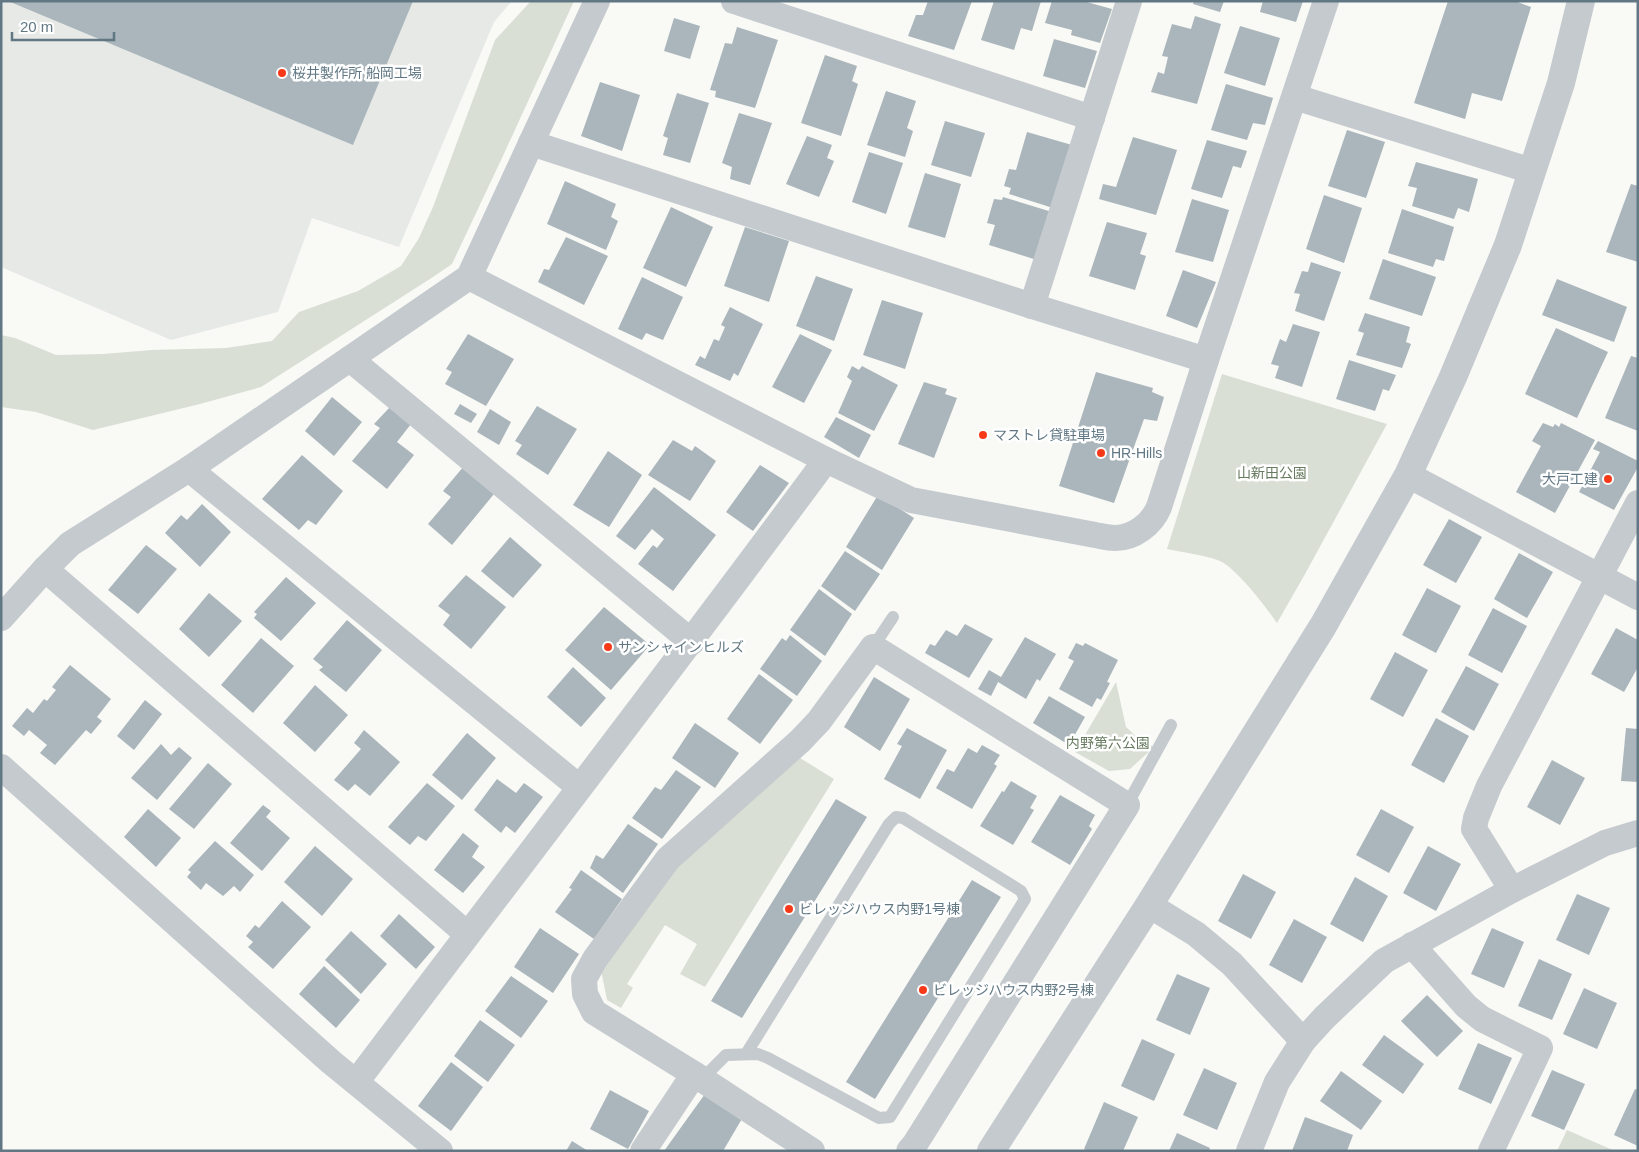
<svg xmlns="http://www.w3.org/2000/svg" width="1639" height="1152" viewBox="0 0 1639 1152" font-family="Helvetica,'Noto Sans JP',sans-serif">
  <rect width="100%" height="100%" fill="#f9f9f6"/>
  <path fill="#e7e9e7" d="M1,1H512L494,22L399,247L312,218L278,312L171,340L1,267Z"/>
  <g fill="#d9dfd4">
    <path d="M531,1H574L502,158L452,264L433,277L261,387L200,404L93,430L36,412L1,407V335L15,338L56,355L103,354L152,350L226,348L272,341L299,312L358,291L401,266L419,238L433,207L495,40Z"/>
    <path d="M1222,374L1387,424L1305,574L1277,623C1266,607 1237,569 1220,561C1209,556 1181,552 1167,549Z"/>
    <path d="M1116,682L1126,727L1139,739L1154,747L1130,769L1109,771L1075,752Z"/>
    <path d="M800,758L834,779L705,987L680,974L697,944L665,925L627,984L633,988L621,1008L607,1000L601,970L676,866Z"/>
    <path d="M1567,1130L1615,1151H1557Z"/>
  </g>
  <g fill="#aab6bb">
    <path d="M8,1H413L353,145Z"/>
    <path d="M928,1H972L954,50L908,36L916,15H923Z"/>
    <path d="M994,1H1041L1032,31L1021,28L1014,50L981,40Z"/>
    <path d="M1052,1H1083L1112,9L1100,43L1071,35L1072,30L1045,23Z"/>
    <path d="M1194,1H1224L1220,12L1193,4Z"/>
    <path d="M1263,1H1303L1296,22L1260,12Z"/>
    <path d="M1448,1H1515L1531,7L1502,101L1472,93L1465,119L1414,103Z"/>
    <path d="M1195,16L1221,24L1197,104L1151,92L1158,72L1164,74L1168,57L1162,56L1172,24L1191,29Z"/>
    <path d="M674,18L700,26L690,59L664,51Z"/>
    <path d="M1240,26L1280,38L1265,86L1224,73Z"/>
    <path d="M737,27L778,40L755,108L715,97L716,91L710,90L725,43L732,44Z"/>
    <path d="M1054,39L1097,51L1085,88L1043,76Z"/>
    <path d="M825,55L857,66L852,81L858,84L841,136L801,123Z"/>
    <path d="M600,82L640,95L622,151L581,136Z"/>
    <path d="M1226,84L1273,98L1265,125L1253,123L1247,140L1211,130Z"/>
    <path d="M886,91L916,101L907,128L913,131L905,157L867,145Z"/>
    <path d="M677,93L709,103L690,163L663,155L668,138L663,136Z"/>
    <path d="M739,113L772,123L750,185L730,179L732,167L722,163Z"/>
    <path d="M945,121L985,133L971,177L931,165Z"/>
    <path d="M1347,130L1385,142L1366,198L1328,186Z"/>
    <path d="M1027,132L1072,145L1053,208L1009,194L1011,188L1004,186L1009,169L1016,170Z"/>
    <path d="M807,136L832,145L827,158L834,161L819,197L786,184Z"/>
    <path d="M1133,137L1177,150L1156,215L1099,199L1103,184L1116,187Z"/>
    <path d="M1207,140L1247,151L1241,168L1233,166L1222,198L1191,189Z"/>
    <path d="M869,152L903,163L886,214L852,202Z"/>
    <path d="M1416,162L1478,179L1469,212L1458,208L1454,219L1412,206L1417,188L1408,186Z"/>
    <path d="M925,173L961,184L945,238L908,227Z"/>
    <path d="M565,181L616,204L611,217L618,221L606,250L547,224Z"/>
    <path d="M1631,184L1638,186V262L1606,252Z"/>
    <path d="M1324,195L1362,208L1344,263L1306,249Z"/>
    <path d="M1003,197L1052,212L1037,260L989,245L995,225L987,223L994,199L1002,200Z"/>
    <path d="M1192,199L1229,210L1213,262L1175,252Z"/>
    <path d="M671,207L713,227L686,287L643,268Z"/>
    <path d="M1402,209L1454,227L1444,261L1436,259L1433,267L1388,253Z"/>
    <path d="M1107,222L1147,233L1140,254L1146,256L1135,290L1089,276Z"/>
    <path d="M745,227L789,241L769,302L724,286Z"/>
    <path d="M566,237L608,256L584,305L538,282L544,269L549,270Z"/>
    <path d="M1383,259L1436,277L1422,316L1369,299Z"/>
    <path d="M1311,262L1341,272L1324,321L1295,311L1300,294L1294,293L1302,271L1308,272Z"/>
    <path d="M1183,270L1216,282L1197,328L1166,316Z"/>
    <path d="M816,276L853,289L834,341L796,326Z"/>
    <path d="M642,277L683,297L663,340L646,333L642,340L618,329Z"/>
    <path d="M1557,279L1627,307L1614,342L1542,315Z"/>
    <path d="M882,300L923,313L905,369L863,355Z"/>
    <path d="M730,307L763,324L738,376L734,373L730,381L695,365L700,356L705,359L714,339L719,341L725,327L721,325Z"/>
    <path d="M1365,313L1410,327L1406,342L1411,344L1402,368L1356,355L1364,333L1358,331Z"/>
    <path d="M1293,324L1320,332L1302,387L1275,378L1279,366L1271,364L1280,339L1286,342Z"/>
    <path d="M1556,328L1608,352L1577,418L1525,394Z"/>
    <path d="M468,334L514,359L486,406L445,384L452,372L446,369Z"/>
    <path d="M800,334L832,350L804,403L772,387Z"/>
    <path d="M1631,356L1638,358V431L1605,418Z"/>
    <path d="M1349,360L1396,375L1389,391L1383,389L1375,411L1336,399Z"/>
    <path d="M852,366L859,370L862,366L898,385L874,431L838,413L852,381L847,377Z"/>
    <path d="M1096,372L1153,388L1152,392L1164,397L1157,421L1144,419L1114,503L1059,486Z"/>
    <path d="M924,382L947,389L945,394L957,398L934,458L898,444Z"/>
    <path d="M332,397L362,422L334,456L305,431Z"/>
    <path d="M460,404L477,414L471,423L454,414Z"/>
    <path d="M537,406L577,429L548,475L516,454L522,445L515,441Z"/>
    <path d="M390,407L411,424L397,442L414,455L387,489L352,461L380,428L374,424Z"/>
    <path d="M490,409L511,422L499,445L477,432Z"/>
    <path d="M836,417L871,435L859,458L824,437Z"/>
    <path d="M1543,423L1553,427L1555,424L1559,427L1561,423L1595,440L1555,513L1516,492L1541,446L1532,441Z"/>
    <path d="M673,440L692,451L695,446L716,461L690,501L648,475Z"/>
    <path d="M1598,441L1638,461V467L1614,510L1579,492L1600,452L1593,449Z"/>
    <path d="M608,451L642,475L609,527L573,505Z"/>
    <path d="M302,455L343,491L316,525L308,520L299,530L262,499Z"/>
    <path d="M760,465L789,483L753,531L726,512Z"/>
    <path d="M464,466L494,494L452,545L428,524L451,497L443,491Z"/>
    <path d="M654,487L716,535L673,591L638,564L653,545L657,548L664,539L652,529L635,550L616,536Z"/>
    <path d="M878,495L914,518L882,570L846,547Z"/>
    <path d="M202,504L231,532L200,567L165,533L181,515L187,520Z"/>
    <path d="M1449,519L1482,537L1456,583L1423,565Z"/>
    <path d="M510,537L542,565L513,598L481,571Z"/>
    <path d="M146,545L177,569L138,614L108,590Z"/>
    <path d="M845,551L880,574L855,611L821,586Z"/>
    <path d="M1519,553L1553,572L1527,618L1494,599Z"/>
    <path d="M466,575L506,607L471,649L443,625L450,615L438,606Z"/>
    <path d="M286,577L316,603L281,641L254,618L257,614L254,612Z"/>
    <path d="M1427,588L1461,606L1436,653L1402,635Z"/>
    <path d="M819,589L852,614L825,656L790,630Z"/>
    <path d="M209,593L242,621L209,657L179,629Z"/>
    <path d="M604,607L650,645L611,690L565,650Z"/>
    <path d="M1493,608L1527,626L1502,673L1468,655Z"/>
    <path d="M347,620L382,650L346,692L319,670L323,667L313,659Z"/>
    <path d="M965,624L993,639L969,678L925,653L930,644L935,646L946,630L957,636Z"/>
    <path d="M1616,628L1638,640V667L1624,692L1591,674Z"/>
    <path d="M790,635L822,661L797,696L760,669L782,638L786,641Z"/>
    <path d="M1025,637L1056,654L1040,681L1037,679L1026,699L998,682L991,696L978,689L989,670L1001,677Z"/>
    <path d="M261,638L294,666L253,713L221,685Z"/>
    <path d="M1076,643L1083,646L1085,643L1118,660L1107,682L1110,683L1101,700L1097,698L1092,707L1059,689L1074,661L1068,658Z"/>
    <path d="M1395,652L1428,670L1403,717L1370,699Z"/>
    <path d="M70,665L111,699L97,717L102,721L91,734L86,730L55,765L40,753L47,745L29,730L24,736L12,726L27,708L33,713L44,699L47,701L56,690L52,687Z"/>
    <path d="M1466,666L1499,684L1474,731L1441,712Z"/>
    <path d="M573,667L606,698L581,727L547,697Z"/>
    <path d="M759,674L793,700L760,744L727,719Z"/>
    <path d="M874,677L910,699L880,751L844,727Z"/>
    <path d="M315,685L348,715L315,752L283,723Z"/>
    <path d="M1049,696L1085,717L1069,745L1033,723Z"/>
    <path d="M145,700L162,714L134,750L117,736Z"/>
    <path d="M1436,718L1469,736L1444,783L1411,765Z"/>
    <path d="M695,723L739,753L715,788L672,758Z"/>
    <path d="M907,728L947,750L920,799L884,779L902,746L897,744Z"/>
    <path d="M1626,728L1638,729V782L1621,781Z"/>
    <path d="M364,730L400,762L370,796L355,784L348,791L334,780L361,749L354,743Z"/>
    <path d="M467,733L496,758L462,800L432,775Z"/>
    <path d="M161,744L171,755L179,747L192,758L157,800L131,778Z"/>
    <path d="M982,745L1000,755L994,764L997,766L972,809L936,788L947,769L954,772L968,748L977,753Z"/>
    <path d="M1552,760L1585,778L1560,825L1527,807Z"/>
    <path d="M208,763L232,784L194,829L169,809Z"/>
    <path d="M676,770L701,787L662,839L632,818L655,787L661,790Z"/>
    <path d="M497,779L516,793L524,783L543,797L515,833L506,826L501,833L474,810Z"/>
    <path d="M1011,781L1037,796L1030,808L1034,810L1013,845L980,826L1002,791L1004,792Z"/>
    <path d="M427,783L455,806L426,841L418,836L410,845L388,827Z"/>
    <path d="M1060,795L1095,815L1089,826L1092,829L1070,865L1031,842Z"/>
    <path d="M836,799L867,817L742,1018L711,1001Z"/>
    <path d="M263,805L271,811L266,817L290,838L262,871L230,843Z"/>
    <path d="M148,809L181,838L156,867L124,837Z"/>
    <path d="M1381,809L1414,827L1389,873L1356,855Z"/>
    <path d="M628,824L658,844L623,893L590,868L596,855L603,859Z"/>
    <path d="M463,833L479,846L472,857L485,867L463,893L434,870Z"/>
    <path d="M215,841L254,875L240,892L234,886L223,896L206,883L201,890L187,877L191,872L188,870Z"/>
    <path d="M315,846L353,879L322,916L284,882Z"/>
    <path d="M1428,846L1461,864L1436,911L1403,893Z"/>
    <path d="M581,870L622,899L594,939L555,912L572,889L569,888Z"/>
    <path d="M1243,874L1276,892L1251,939L1218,921Z"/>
    <path d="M1355,877L1388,896L1363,942L1330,924Z"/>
    <path d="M972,880L1001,897L875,1099L846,1082Z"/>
    <path d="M1577,894L1610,908L1589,955L1556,940Z"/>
    <path d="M282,901L311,927L273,969L248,947L253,942L246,936L255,925L259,928Z"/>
    <path d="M399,914L435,947L416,969L380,936Z"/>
    <path d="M1294,919L1327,937L1302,983L1269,965Z"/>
    <path d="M540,928L579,954L553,993L514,967Z"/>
    <path d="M1492,928L1524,942L1504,988L1471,974Z"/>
    <path d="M351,931L387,964L361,994L325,960Z"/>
    <path d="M1539,959L1572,974L1552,1020L1518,1006Z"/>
    <path d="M324,966L360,1000L336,1028L299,994Z"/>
    <path d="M1177,974L1210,988L1190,1035L1156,1020Z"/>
    <path d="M511,976L548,1001L521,1038L485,1011Z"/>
    <path d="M1584,988L1617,1003L1597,1049L1563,1034Z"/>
    <path d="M1427,995L1463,1031L1437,1057L1401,1021Z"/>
    <path d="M480,1020L515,1045L488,1082L454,1056Z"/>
    <path d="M1384,1035L1424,1064L1403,1094L1362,1065Z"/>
    <path d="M1142,1039L1175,1054L1154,1101L1121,1086Z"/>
    <path d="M1478,1043L1512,1058L1491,1104L1458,1089Z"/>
    <path d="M451,1062L483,1087L451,1131L418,1106Z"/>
    <path d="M1204,1068L1237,1083L1217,1130L1183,1115Z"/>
    <path d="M1552,1070L1585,1084L1564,1130L1531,1116Z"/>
    <path d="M1341,1071L1382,1101L1361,1130L1320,1101Z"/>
    <path d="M1635,1089L1638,1090V1146L1614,1135Z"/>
    <path d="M610,1090L649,1111L628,1149L590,1129Z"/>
    <path d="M705,1094L743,1117L723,1151H664Z"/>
    <path d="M1104,1102L1138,1117L1123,1151H1089L1084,1149Z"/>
    <path d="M1305,1117L1353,1135L1347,1151H1292Z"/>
    <path d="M1177,1133L1210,1148L1209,1151H1169Z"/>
    <path d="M572,1141L588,1151H566Z"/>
  </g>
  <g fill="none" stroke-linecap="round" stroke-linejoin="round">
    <g stroke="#c4cacd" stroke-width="12">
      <path d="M873,647L893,617"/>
      <path d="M1127,805L1171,725"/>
      <path d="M705,1081L711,1070L726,1055L758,1054L768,1058L879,1118L890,1117L1025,899L1021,891L903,818L896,817L889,824L746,1054"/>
    </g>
    <g stroke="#c4cacd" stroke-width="26">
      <path d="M734,1L1092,118"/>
      <path d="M1295,97L1532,171"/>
      <path d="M531,143L1032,306L1206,360"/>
      <path d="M469,277L826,460L911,500L1095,535C1101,536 1108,538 1115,538C1134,538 1152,524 1159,507L1206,360L1326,1"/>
      <path d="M1032,306L1129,1"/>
      <path d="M350,359L692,642"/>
      <path d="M189,469L579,787"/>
      <path d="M1408,475L1638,597"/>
      <path d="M45,569L467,934"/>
      <path d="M1,618L45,569L70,544L189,469L469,277L597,1"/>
      <path d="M1,767L331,1062L440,1151"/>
      <path d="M1512,890L1474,829L1476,818L1489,786L1638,503"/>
      <path d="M1149,905L1196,934L1232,964L1303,1041"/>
      <path d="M1412,945L1466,1006L1482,1019L1540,1048L1491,1151"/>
      <path d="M357,1081C513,874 672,669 826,460"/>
      <path d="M643,1151L694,1074"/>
      <path d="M812,1151L694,1074L594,1012L585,994L584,979L595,959L668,859L800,741L819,721L873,647L1127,805L915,1144L909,1151"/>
      <path d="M1249,1151L1277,1082L1303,1041L1324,1018L1384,961L1512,890L1605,843L1638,833"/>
    </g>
    <path stroke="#c4cacd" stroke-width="28" d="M991,1151L1149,905L1323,626L1408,475L1453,377L1508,245L1561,83L1581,1"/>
  </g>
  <g fill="#f63919" stroke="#fff" stroke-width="2">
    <circle cx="282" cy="73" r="5"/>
    <circle cx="983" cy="435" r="5"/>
    <circle cx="1101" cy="453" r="5"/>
    <circle cx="1608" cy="479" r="5"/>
    <circle cx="608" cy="647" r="5"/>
    <circle cx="789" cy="909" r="5"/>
    <circle cx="923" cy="990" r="5"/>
  </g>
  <g text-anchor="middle" stroke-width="5" stroke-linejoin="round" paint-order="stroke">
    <g font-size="14" fill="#617884" stroke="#fff" text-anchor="start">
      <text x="292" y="78">桜井製作所 船岡工場</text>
      <text x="993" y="440">マストレ貸駐車場</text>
      <text x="1111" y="458">HR-Hills</text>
      <text x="1598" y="484" text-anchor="end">大戸工建</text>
      <text x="618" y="652">サンシャインヒルズ</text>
      <text x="799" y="914">ビレッジハウス内野1号棟</text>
      <text x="933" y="995">ビレッジハウス内野2号棟</text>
    </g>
    <g font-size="14" fill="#687b60" stroke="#fff">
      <text x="1272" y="478">山新田公園</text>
      <text x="1108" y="748">内野第六公園</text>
    </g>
  </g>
  <rect width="1639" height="1152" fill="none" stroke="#617884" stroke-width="5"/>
  <path d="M12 32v8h102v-8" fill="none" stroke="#617884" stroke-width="2.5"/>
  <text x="20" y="32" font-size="15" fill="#617884" stroke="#ffffff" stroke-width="4" paint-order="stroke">20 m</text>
</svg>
